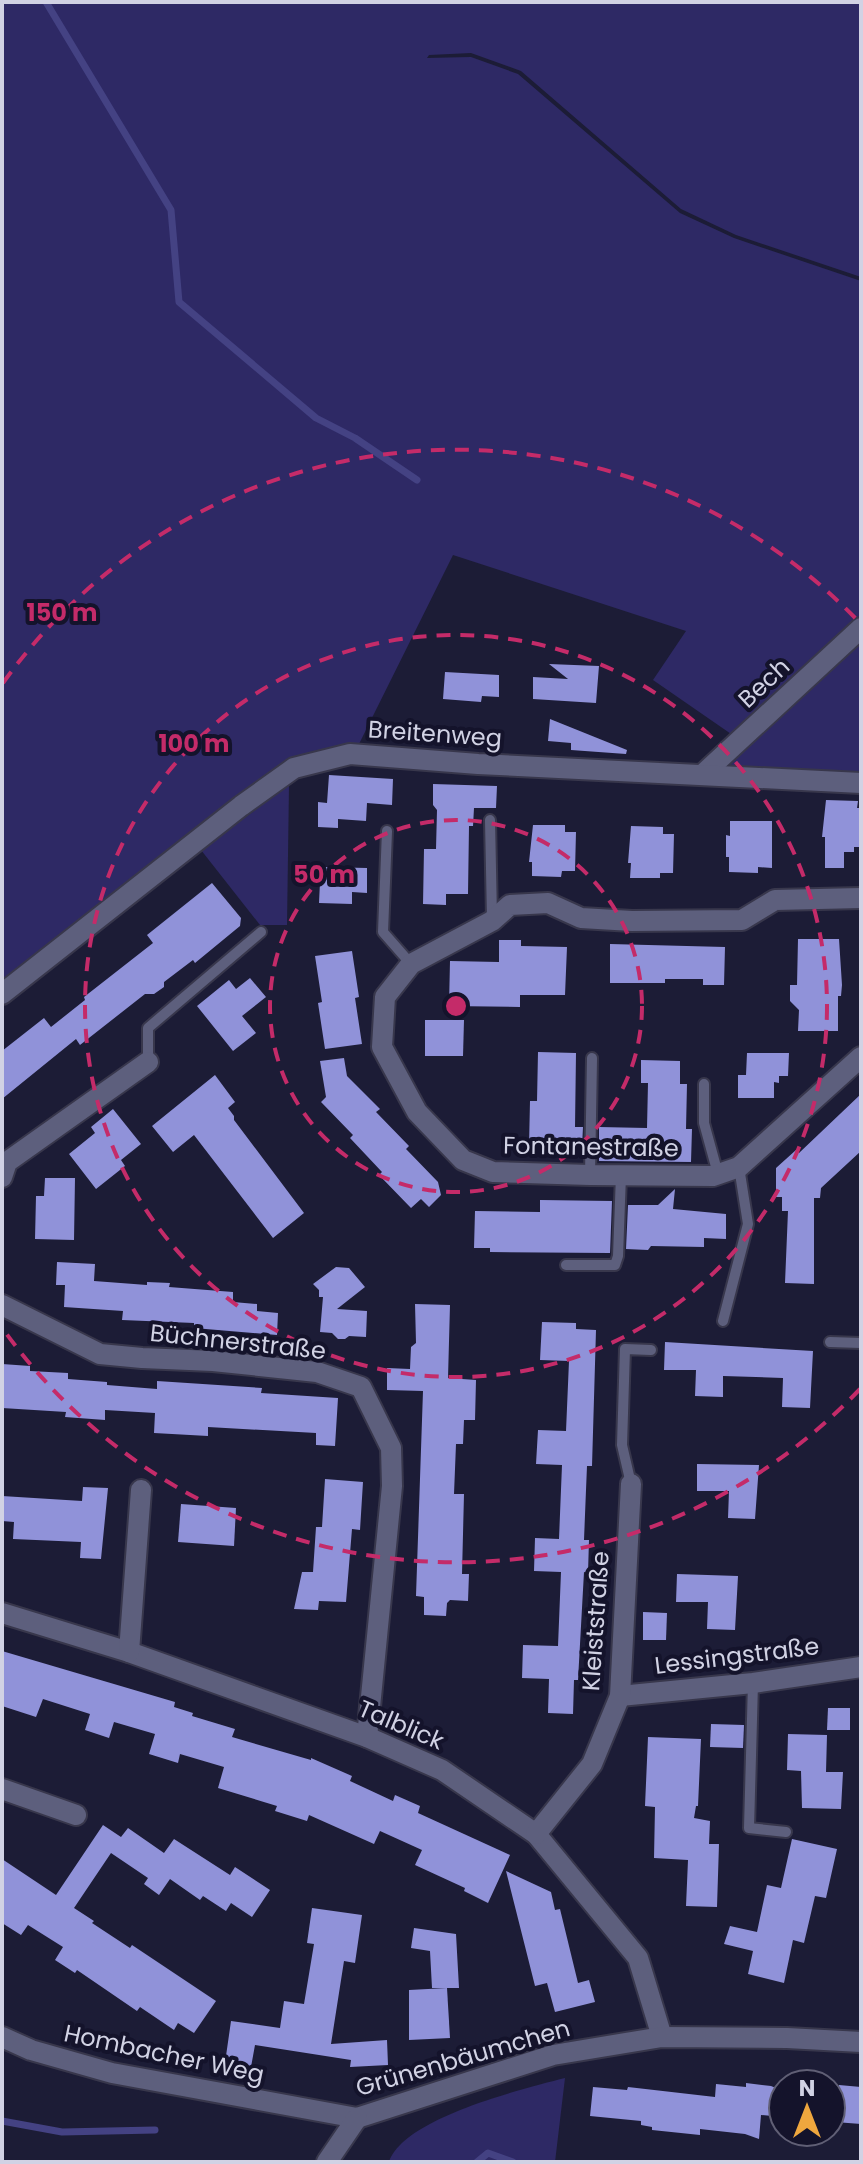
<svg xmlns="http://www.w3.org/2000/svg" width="863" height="2164" viewBox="0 0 863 2164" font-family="Poppins,sans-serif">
  <rect width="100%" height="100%" fill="#1c1c36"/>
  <g fill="#2e2965">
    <path d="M2,2H861V277L736,235L681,209L521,71L471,53L429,55L427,58L471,57L518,74L680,213L734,238L861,281V623L734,736L653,680L686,631L453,555L357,748L326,749L292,760L2,988Z"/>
    <path d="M861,633V776L719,766Z"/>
    <path d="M289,785L287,925H260L201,850Z"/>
    <path d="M565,2078L555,2162H389C403,2118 522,2089 565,2078Z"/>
  </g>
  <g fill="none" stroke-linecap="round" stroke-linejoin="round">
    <g stroke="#444283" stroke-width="7">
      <path d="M46,2L171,210L179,302L316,418L355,438L417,480"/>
      <path d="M2,2121L62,2132L155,2130"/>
      <path d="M477,2162L488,2153L513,2162"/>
    </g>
  </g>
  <g fill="#9092d9">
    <path d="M549,664L599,666L596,703L533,699V677L568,679Z"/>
    <path d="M445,672L499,675V697L482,696L481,702L443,699Z"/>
    <path d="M550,719L627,750L626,754L571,750V743L548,741Z"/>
    <path d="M329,775L393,779L392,805L367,803L366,821L338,819V828L318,827V802L327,803Z"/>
    <path d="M433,784L497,786L496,808H474L473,826H469L468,894H446V905L423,904L424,849H436L437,810L433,805Z"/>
    <path d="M826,800L858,801L857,808H861V847H854V852H844V868H825V837H822Z"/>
    <path d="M730,821H772V868L758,867V873L729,872V857H726V835L730,836Z"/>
    <path d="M533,825H565V832H576L575,871H562L561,877L532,876V862H529Z"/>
    <path d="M631,826L663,827V834H674L673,873H660V878H630L631,863H628Z"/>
    <path d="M324,867L367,868V893L352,892V904L319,903L320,882L324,878Z"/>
    <path d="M212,883L241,918L240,926L195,963L193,960L164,982V987L154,994H145L80,1045L76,1039L2,1099V1051L44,1018L51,1027L85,1000L84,997L153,943L147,935Z"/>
    <path d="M798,939H839L842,985L841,996H838V1031H798L799,1010L790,1001V985H797Z"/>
    <path d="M499,940H521V946L567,947L565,995H520V1007L449,1006L450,961L499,962Z"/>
    <path d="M610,944L725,947L724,985H703V979H665V983H610Z"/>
    <path d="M352,951L359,997L355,998L362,1044L325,1049L318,1003L322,1002L315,956Z"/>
    <path d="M250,978L266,997L242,1016L256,1033L233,1051L197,1006L229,980L236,989Z"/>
    <path d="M425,1020H464L463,1056H425Z"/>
    <path d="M538,1052L576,1053L575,1127H583L582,1147L529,1146L530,1101H537Z"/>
    <path d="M747,1053H789L788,1076H779V1083L774,1082V1098H738V1075H746Z"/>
    <path d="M344,1058L347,1076L380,1109L376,1112L409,1146L406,1149L438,1182L441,1195L429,1207L421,1199L411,1208L379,1175L382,1172L350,1138L353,1135L321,1102L326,1097L320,1061Z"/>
    <path d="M641,1060L680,1061V1084H687L686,1129H692L691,1162L599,1161V1127L647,1128L648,1083H641Z"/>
    <path d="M215,1075L235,1102L228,1108L234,1116V1120L304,1213L273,1238L194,1135L173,1152L152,1126Z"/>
    <path d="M861,1094V1151L821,1188L820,1198H814V1284L785,1283L788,1211H782V1197H776V1168L796,1150L799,1153Z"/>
    <path d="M113,1109L141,1144L121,1160L125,1166L96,1189L69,1154L95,1133L91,1127Z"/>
    <path d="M45,1178H75L74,1240L35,1239L36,1196H44Z"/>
    <path d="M675,1189L673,1209L726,1214V1239L704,1238V1247L651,1246L648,1250L626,1249L628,1205H658Z"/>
    <path d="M540,1200L612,1201L610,1253L490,1252V1248H474L475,1211L540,1212Z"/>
    <path d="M57,1262L95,1264L94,1281L147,1285V1282L170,1283L169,1287L233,1292V1302L257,1304V1311L278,1313L277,1335L194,1328V1323L122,1320L123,1311L64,1307L65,1285H56Z"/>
    <path d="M336,1267L349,1268L365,1287L337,1309L367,1311L366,1337L349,1336L345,1339H338L332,1333L320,1332L323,1297H319V1290L313,1284Z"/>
    <path d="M415,1304L450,1305L448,1378L476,1380L475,1420H464L463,1444H456L454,1494H464L462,1574H469L468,1601L450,1600L447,1603L446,1616L424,1615V1597L416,1596L423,1391L387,1390V1368L410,1369L411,1347L416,1343Z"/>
    <path d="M542,1322L576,1323V1329L596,1330L592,1466H587L586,1490L584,1540H589L588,1573L584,1572L578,1680H574L573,1714L548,1713L549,1679L522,1678L523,1645L558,1646L561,1572L534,1571L535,1538L559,1539L562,1465L536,1464L538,1430L566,1431L569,1361L540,1360Z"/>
    <path d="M665,1342L813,1351L810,1408L782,1407L783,1378L723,1376V1397L695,1396L696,1370H664Z"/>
    <path d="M2,1364L30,1366V1371L68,1373V1379L107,1382V1385L157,1389V1381L262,1388L261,1393L338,1398L335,1446L316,1445V1433L208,1427V1436L154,1433L155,1413L105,1410V1420L65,1417L66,1412L2,1408Z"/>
    <path d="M697,1464L759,1465L755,1519L728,1518L729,1491H697Z"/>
    <path d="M325,1479L363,1482L360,1530L352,1529L346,1602L319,1601L318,1610L294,1609L302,1572H313L316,1527H322Z"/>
    <path d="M83,1487L108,1488L101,1559L80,1558L81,1542L13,1539L14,1522L2,1521V1496L82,1501Z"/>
    <path d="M181,1504L236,1508L234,1546L178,1542Z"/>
    <path d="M677,1574L738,1576L735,1630L707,1629L708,1602H676Z"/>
    <path d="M643,1612L667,1613L666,1640H643Z"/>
    <path d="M2,1651L175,1702L174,1707L193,1713L192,1716L235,1729L232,1737L311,1760V1758L352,1776L350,1781L393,1801L395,1795L420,1806L418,1813L510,1855L488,1903L464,1891L465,1888L415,1865L422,1850L380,1831L374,1844L309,1815L307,1821L275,1811L277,1806L218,1788L224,1767L180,1754L178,1763L149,1754L155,1734L114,1722L109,1738L85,1730L90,1714L43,1699L36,1717L2,1706Z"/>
    <path d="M828,1708H850V1730H827Z"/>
    <path d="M711,1724L744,1725L743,1748L710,1747Z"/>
    <path d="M788,1734L827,1735L826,1772H843L841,1809L802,1808L801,1771L787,1770Z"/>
    <path d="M648,1737L701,1739L698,1806H696L694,1818L710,1821L709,1844H719L717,1907L686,1906L688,1860L654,1858L655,1807L645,1806Z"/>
    <path d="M103,1825L121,1837L128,1828L164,1853L174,1839L230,1875L235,1867L270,1890L252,1917L231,1903L226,1911L203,1896L200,1900L170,1879L159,1895L144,1884L148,1878L111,1853L74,1908L94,1921L92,1923L130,1948L132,1945L216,2001L194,2033L178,2023L174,2030L140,2007L137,2011L77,1970L75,1973L55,1960L63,1947L28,1925L21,1935L2,1923V1859L56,1895Z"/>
    <path d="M792,1839L837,1849L826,1898L815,1896L804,1943L793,1940L784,1983L748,1974L753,1951L724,1944L730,1926L757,1932L767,1885L781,1888Z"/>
    <path d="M506,1871L551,1892L555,1910L560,1909L578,1983L589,1980L595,2002L555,2012L547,1983L535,1986Z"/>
    <path d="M312,1908L362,1915L355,1963L344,1961L331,2044L387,2040L388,2065L350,2067L351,2060L255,2045L251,2067L225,2063L231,2021L280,2028L284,2001L304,2004L314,1944L307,1943Z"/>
    <path d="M414,1928L456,1934L459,1988H432L430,1951L411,1948Z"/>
    <path d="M447,1988L450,2038L409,2040V1990Z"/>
    <path d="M746,2083L771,2086L783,2091V2117L761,2115L759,2139L745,2134L700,2129V2135L652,2130V2127L641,2125V2121L590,2116L593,2087L627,2090L628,2087L715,2097L716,2084L746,2087Z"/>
    <path d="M839,2085L861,2087V2124L835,2122L836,2112L831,2111V2087L839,2088Z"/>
  </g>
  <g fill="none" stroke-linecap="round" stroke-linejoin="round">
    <g stroke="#38374c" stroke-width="14">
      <g id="lane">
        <path d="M490,820L492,918"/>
        <path d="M387,831L383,932L411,964"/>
        <path d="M148,1062V1028L261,932"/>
        <path d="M704,1084V1123L718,1174"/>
        <path d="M590,1175L592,1058"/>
        <path d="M566,1265H615L618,1256L621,1175"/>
        <path d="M723,1321L748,1224L739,1167"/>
        <path d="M830,1342L861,1343"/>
        <path d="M631,1484L622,1445L625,1349L651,1350"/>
        <path d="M753,1683L749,1828L786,1832"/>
      </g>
    </g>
    <g stroke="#38374c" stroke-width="24">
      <g id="street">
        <path d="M702,775L861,628"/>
        <path d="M861,898L775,900L742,920L632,921L581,918L548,903L510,905L492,921L411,964L385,997L382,1047L417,1112L463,1160L493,1172L590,1175L713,1176L739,1167L861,1057"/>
        <path d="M2,994L241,806L294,768L350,754L478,764L861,783"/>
        <path d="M2,1177L7,1162L148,1062"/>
        <path d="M2,1305L100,1354L142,1358L213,1361L317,1372L361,1387L391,1448L392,1486L367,1737"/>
        <path d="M2,1613L129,1652L367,1737L442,1770L536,1834L638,1958L662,2037"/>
        <path d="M129,1652L141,1490"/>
        <path d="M620,1696L753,1683L861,1667"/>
        <path d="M2,1789L76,1815"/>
        <path d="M536,1834L592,1764L620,1696L631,1484"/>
        <path d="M2,2037L31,2050L112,2073L357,2118L553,2055L662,2037L787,2038L861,2042"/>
        <path d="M327,2162L357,2118"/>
      </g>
    </g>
    <use href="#lane" stroke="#5d5f7d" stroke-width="10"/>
    <use href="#street" stroke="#5d5f7d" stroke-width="20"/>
  </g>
  <g fill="none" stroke="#c42b69" stroke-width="4" stroke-dasharray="14 10">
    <circle cx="456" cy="1006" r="186"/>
    <circle cx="456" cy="1006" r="371"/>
    <path d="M860 1389A557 557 0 0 1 3 1329M3 683A557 557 0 0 1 860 623"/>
  </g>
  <g text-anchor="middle" stroke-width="8" stroke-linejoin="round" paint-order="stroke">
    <g font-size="24" fill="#d1d2e4" stroke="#14132b">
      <text transform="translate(764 683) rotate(-43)" y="8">Bech</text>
      <text transform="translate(435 734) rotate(4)" y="8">Breitenweg</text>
      <text transform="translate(591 1147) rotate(1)" y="8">Fontanestraße</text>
      <text transform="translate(238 1342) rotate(6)" y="8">Büchnerstraße</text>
      <text transform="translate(596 1621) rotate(-86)" y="8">Kleiststraße</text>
      <text transform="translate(737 1656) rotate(-7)" y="8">Lessingstraße</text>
      <text transform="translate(401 1725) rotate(23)" y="8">Talblick</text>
      <text transform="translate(164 2054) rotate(12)" y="8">Hombacher Weg</text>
      <text transform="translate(463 2058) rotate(-16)" y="8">Grünenbäumchen</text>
    </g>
  </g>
  <circle cx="456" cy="1006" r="12" fill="#c42b69" stroke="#14132b" stroke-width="4"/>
  <g font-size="24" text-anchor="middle" font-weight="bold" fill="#c42b69" stroke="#14132b" stroke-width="8" stroke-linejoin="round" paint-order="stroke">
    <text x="62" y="621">150 m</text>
    <text x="194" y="752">100 m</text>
    <text x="324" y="883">50 m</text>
  </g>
  <rect width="863" height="2164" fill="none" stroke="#d1d2e4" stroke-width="8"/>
  <g transform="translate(807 2108)"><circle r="38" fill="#14132b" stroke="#605f75" stroke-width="2"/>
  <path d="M0-6L14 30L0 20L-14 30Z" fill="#efa73e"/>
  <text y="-12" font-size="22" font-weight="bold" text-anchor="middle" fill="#d1d2e4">N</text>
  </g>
</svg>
